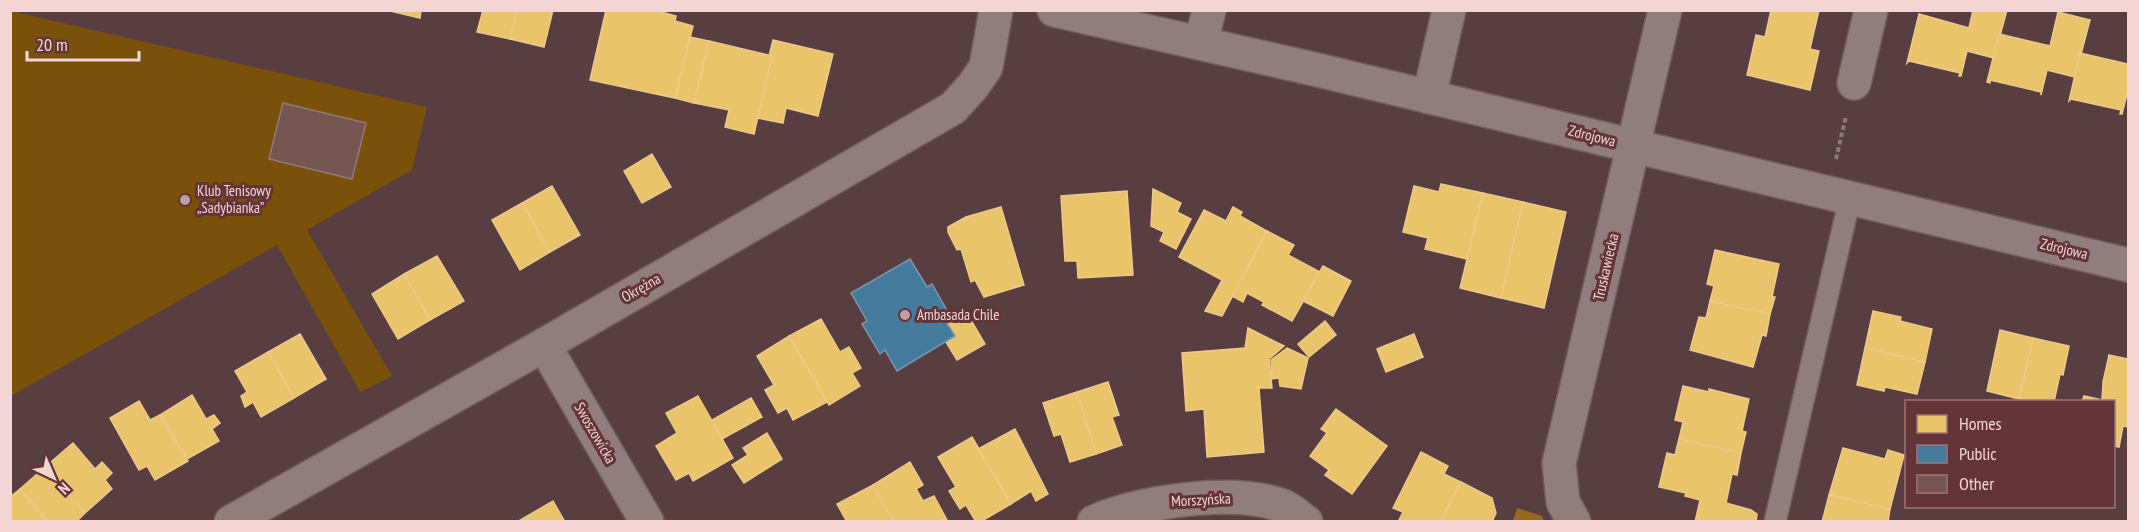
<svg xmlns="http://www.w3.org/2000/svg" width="2139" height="532" viewBox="0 0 2139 532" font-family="'PT Sans Narrow',sans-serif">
  <rect width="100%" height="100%" fill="#583e41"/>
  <path fill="#79510a" d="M11,11L427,107L412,170L307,230L392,376L360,392L277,245L11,396Z"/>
  <path fill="#966922" d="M1517,508L1542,516L1544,521H1513Z"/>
  <g fill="#e9c46a" stroke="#ecc98a" stroke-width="1.5">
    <path d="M386,10H421L420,18Z"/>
    <path d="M483,10H517L510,39L477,32Z"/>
    <path d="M517,10H553L544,47L510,39Z"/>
    <path d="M606,10H654L676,16L675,21L693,26L675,98L590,80Z"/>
    <path d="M1771,10H1819L1810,49L1819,51L1810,90L1747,75L1756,35L1765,37Z"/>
    <path d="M1973,10H2007L1994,58L1967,51L1961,76H1959L1960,73L1909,61L1907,63L1919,14L1969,28Z"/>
    <path d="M2058,12L2090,20L2075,77L2047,70L2041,95V92L1990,80V83L1987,82L1999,34L2050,46Z"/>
    <path d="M690,37L709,41L694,103L675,98Z"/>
    <path d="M773,40L833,54L818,116L786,108L783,123L757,118L772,56H769Z"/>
    <path d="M709,41L772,56L754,134L725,127L729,110L694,103Z"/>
    <path d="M2080,53L2128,64V90L2122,114H2120L2121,110L2071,99L2069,101Z"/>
    <path d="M652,154L671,187L642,203L624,171Z"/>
    <path d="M1441,184L1483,193L1467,259L1425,249L1428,238L1403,232L1414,186L1439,192Z"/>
    <path d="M552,186L580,235L550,252L522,203Z"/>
    <path d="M1153,189L1181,203L1177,212L1191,219L1176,249L1160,241L1164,232L1151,226Z"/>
    <path d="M1127,191L1133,275L1078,278L1077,261H1065L1061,196Z"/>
    <path d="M1483,193L1523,202L1501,298L1460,288Z"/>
    <path d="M1523,202L1566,212L1544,308L1501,298Z"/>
    <path d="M522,203L550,252L520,270L492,220Z"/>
    <path d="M1001,207L1024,285L984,297L975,280L971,282L961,249L957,250L948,232V227L966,217Z"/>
    <path d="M1233,207L1242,212L1240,216L1267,231L1222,316L1205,311L1222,280L1179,257L1204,210L1226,221Z"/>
    <path d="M1267,231L1294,245L1288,255L1320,272L1292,321L1262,305L1264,302L1247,293L1243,302L1232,296Z"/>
    <path d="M1715,250L1779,264L1772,297H1775L1770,314L1710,301L1714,286L1707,284Z"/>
    <path d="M437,256L464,301L430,320L404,274Z"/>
    <path d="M1323,266L1351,281L1333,316L1303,301Z"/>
    <path d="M404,274L430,320L398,339L372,294Z"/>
    <path d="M1710,301L1770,314L1766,336L1762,335L1753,367L1690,350L1699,317L1706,318Z"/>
    <path d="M965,310L985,344L957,360L946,342L955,336L947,322Z"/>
    <path d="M1873,311L1901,317L1900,321L1932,329L1925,362L1865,348Z"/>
    <path d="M821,319L840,352L849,347L861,368L852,373L860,386L829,405L789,336Z"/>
    <path d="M1325,321L1336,335L1309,357L1298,344Z"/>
    <path d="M1248,328L1284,346L1269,359L1272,388H1259L1264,452L1207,457L1204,409L1186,411L1182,353L1245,348Z"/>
    <path d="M2000,330L2033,338L2019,399L1987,391Z"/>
    <path d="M300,334L326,379L294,398L268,352Z"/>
    <path d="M1414,334L1423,357L1386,372L1377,349Z"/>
    <path d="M789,336L827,402L793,420L787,408L778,413L765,390L774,385L757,356Z"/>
    <path d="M2033,338L2069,346L2063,375L2060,374L2054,402H2028L2019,399Z"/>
    <path d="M1287,348L1308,358L1301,389L1280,386L1279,378L1272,379L1271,360Z"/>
    <path d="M1865,348L1925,362L1917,394L1885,387L1884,391L1857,385Z"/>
    <path d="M268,352L294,398L261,417L253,402L245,407L241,396L247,392L235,371Z"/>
    <path d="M2109,355L2128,359V427L2123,426L2119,447L2114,446V402H2082L2084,396L2102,400L2103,382Z"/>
    <path d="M1108,382L1119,415L1112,417L1122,445L1096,454L1077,392Z"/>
    <path d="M1683,386L1709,392V389L1749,399L1742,431L1746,432L1741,453L1679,439L1683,422L1675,420Z"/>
    <path d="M1077,392L1096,454L1070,462L1061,434L1054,436L1043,403Z"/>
    <path d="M192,395L206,419L214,415L220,423L212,429L219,441L187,459L160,415Z"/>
    <path d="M698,396L733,458L693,481L689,473L676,480L656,446L677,433L666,413Z"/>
    <path d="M751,398L762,417L722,439L712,420Z"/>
    <path d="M139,401L150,420L160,415L188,461L155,480L147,466L139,470L110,418Z"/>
    <path d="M1336,409L1387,446L1352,494L1325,475L1329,470L1310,456L1327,433L1321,429Z"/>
    <path d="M1015,429L1048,494L1036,501L1031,491L1011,504L978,449Z"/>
    <path d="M767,433L782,459L744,483L732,465L748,455L743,448Z"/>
    <path d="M972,437L1011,504L980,522H976L966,505L960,509L949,491L956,487L938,457Z"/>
    <path d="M1679,439L1741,453L1737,475L1732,474L1726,503L1751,510L1757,514L1756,522H1695L1700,500L1685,496L1686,493L1659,487L1667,453L1675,455Z"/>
    <path d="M73,443L95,469L102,462L112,473L105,480L112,489L85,513L45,467Z"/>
    <path d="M1843,448L1885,459L1888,450L1904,455L1890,509L1829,495Z"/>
    <path d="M1421,452L1448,466L1444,474L1461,482L1440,522H1401L1399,520L1403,512L1393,508Z"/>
    <path d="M910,462L923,485L916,489L923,501L934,496L948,522H894L873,485Z"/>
    <path d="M45,467L85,513L76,522H48L20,489Z"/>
    <path d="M1461,482L1492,498L1496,513L1492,522H1440Z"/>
    <path d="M873,485L894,522H847L837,504Z"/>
    <path d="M20,489L48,522H10V497Z"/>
    <path d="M1829,495L1890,509L1888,522H1822Z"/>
    <path d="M553,501L565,522H517Z"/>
  </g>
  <path fill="#457b9d" stroke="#7996ae" stroke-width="1.5" d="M910,259L927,287L932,284L949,314L943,317L955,336L897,371L885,350L880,354L862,324L867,321L851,293Z"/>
  <path fill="#745551" stroke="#917a79" stroke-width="1.5" d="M283,103L366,123L352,179L269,159Z"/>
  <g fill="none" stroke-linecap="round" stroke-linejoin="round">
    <g stroke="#735c5e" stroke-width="24">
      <path id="service" d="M1775,522L1850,198"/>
    </g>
    <g stroke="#735c5e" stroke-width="36">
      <g id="minor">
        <path d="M1054,10L1322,71L2128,265"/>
        <path d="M1201,43L1209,10"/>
        <path d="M1854,83L1871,10"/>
        <path d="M1429,97L1449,10"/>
        <path d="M544,345L647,522"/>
        <path d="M231,522L544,345L953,108L973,86L986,67L996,10"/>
        <path d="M1094,522C1139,501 1235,488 1283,506C1291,509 1299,517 1306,522"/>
        <path d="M1574,522L1563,502L1559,463L1665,10"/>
      </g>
    </g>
    <path stroke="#8e7a7c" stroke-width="4" stroke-dasharray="4.5 3" stroke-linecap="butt" d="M1836,159L1846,116"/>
    <use href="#service" stroke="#927d7e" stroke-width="21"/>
    <use href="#minor" stroke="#927d7e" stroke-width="33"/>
  </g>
  <g fill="#bda0a2" stroke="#633438" stroke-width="2">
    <circle cx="185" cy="200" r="6"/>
    <circle cx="905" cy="315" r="6"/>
  </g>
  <g text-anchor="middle" stroke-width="6" stroke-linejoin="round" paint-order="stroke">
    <g font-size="15" fill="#f3d5d6" stroke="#633438">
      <text transform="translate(1592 136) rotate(14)" y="5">Zdrojowa</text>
      <text transform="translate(2064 249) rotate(13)" y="5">Zdrojowa</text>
      <text transform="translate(1606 267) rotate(-77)" y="5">Truskawiecka</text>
      <text transform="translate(641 288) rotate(-30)" y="5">Okrężna</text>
      <text transform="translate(595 433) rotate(60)" y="5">Swoszowicka</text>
      <text transform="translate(1201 500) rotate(-3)" y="5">Morszyńska</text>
    </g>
    <g font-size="15" fill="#f3d5d6" stroke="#633438" text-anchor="start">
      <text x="197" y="196">Klub Tenisowy<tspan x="197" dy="17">„Sadybianka”</tspan></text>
      <text x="917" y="320">Ambasada Chile</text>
    </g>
  </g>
  <rect width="2139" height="532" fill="none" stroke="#f3d5d6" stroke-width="24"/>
  <rect x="1905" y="400" width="210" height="108" fill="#633438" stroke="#9d7477" stroke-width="1.5"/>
  <rect x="1917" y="415" width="30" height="18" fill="#e9c46a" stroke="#9d7477" stroke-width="1.5"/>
  <text x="1959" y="430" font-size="18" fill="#f3d5d6">Homes</text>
  <rect x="1917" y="445" width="30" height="18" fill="#457b9d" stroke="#9d7477" stroke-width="1.5"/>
  <text x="1959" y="460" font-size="18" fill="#f3d5d6">Public</text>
  <rect x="1917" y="475" width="30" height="18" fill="#745551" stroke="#9d7477" stroke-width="1.5"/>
  <text x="1959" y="490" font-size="18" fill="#f3d5d6">Other</text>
  <g transform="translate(54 478) rotate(136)" stroke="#633438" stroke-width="4.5" paint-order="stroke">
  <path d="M0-4.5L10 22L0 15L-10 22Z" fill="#f3d5d6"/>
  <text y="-9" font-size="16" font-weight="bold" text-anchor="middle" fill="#f3d5d6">N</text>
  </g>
  <path d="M27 51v9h112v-9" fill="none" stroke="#f3d5d6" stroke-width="3"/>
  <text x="36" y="51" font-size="18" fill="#f3d5d6" stroke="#633438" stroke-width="4.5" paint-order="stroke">20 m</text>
</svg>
